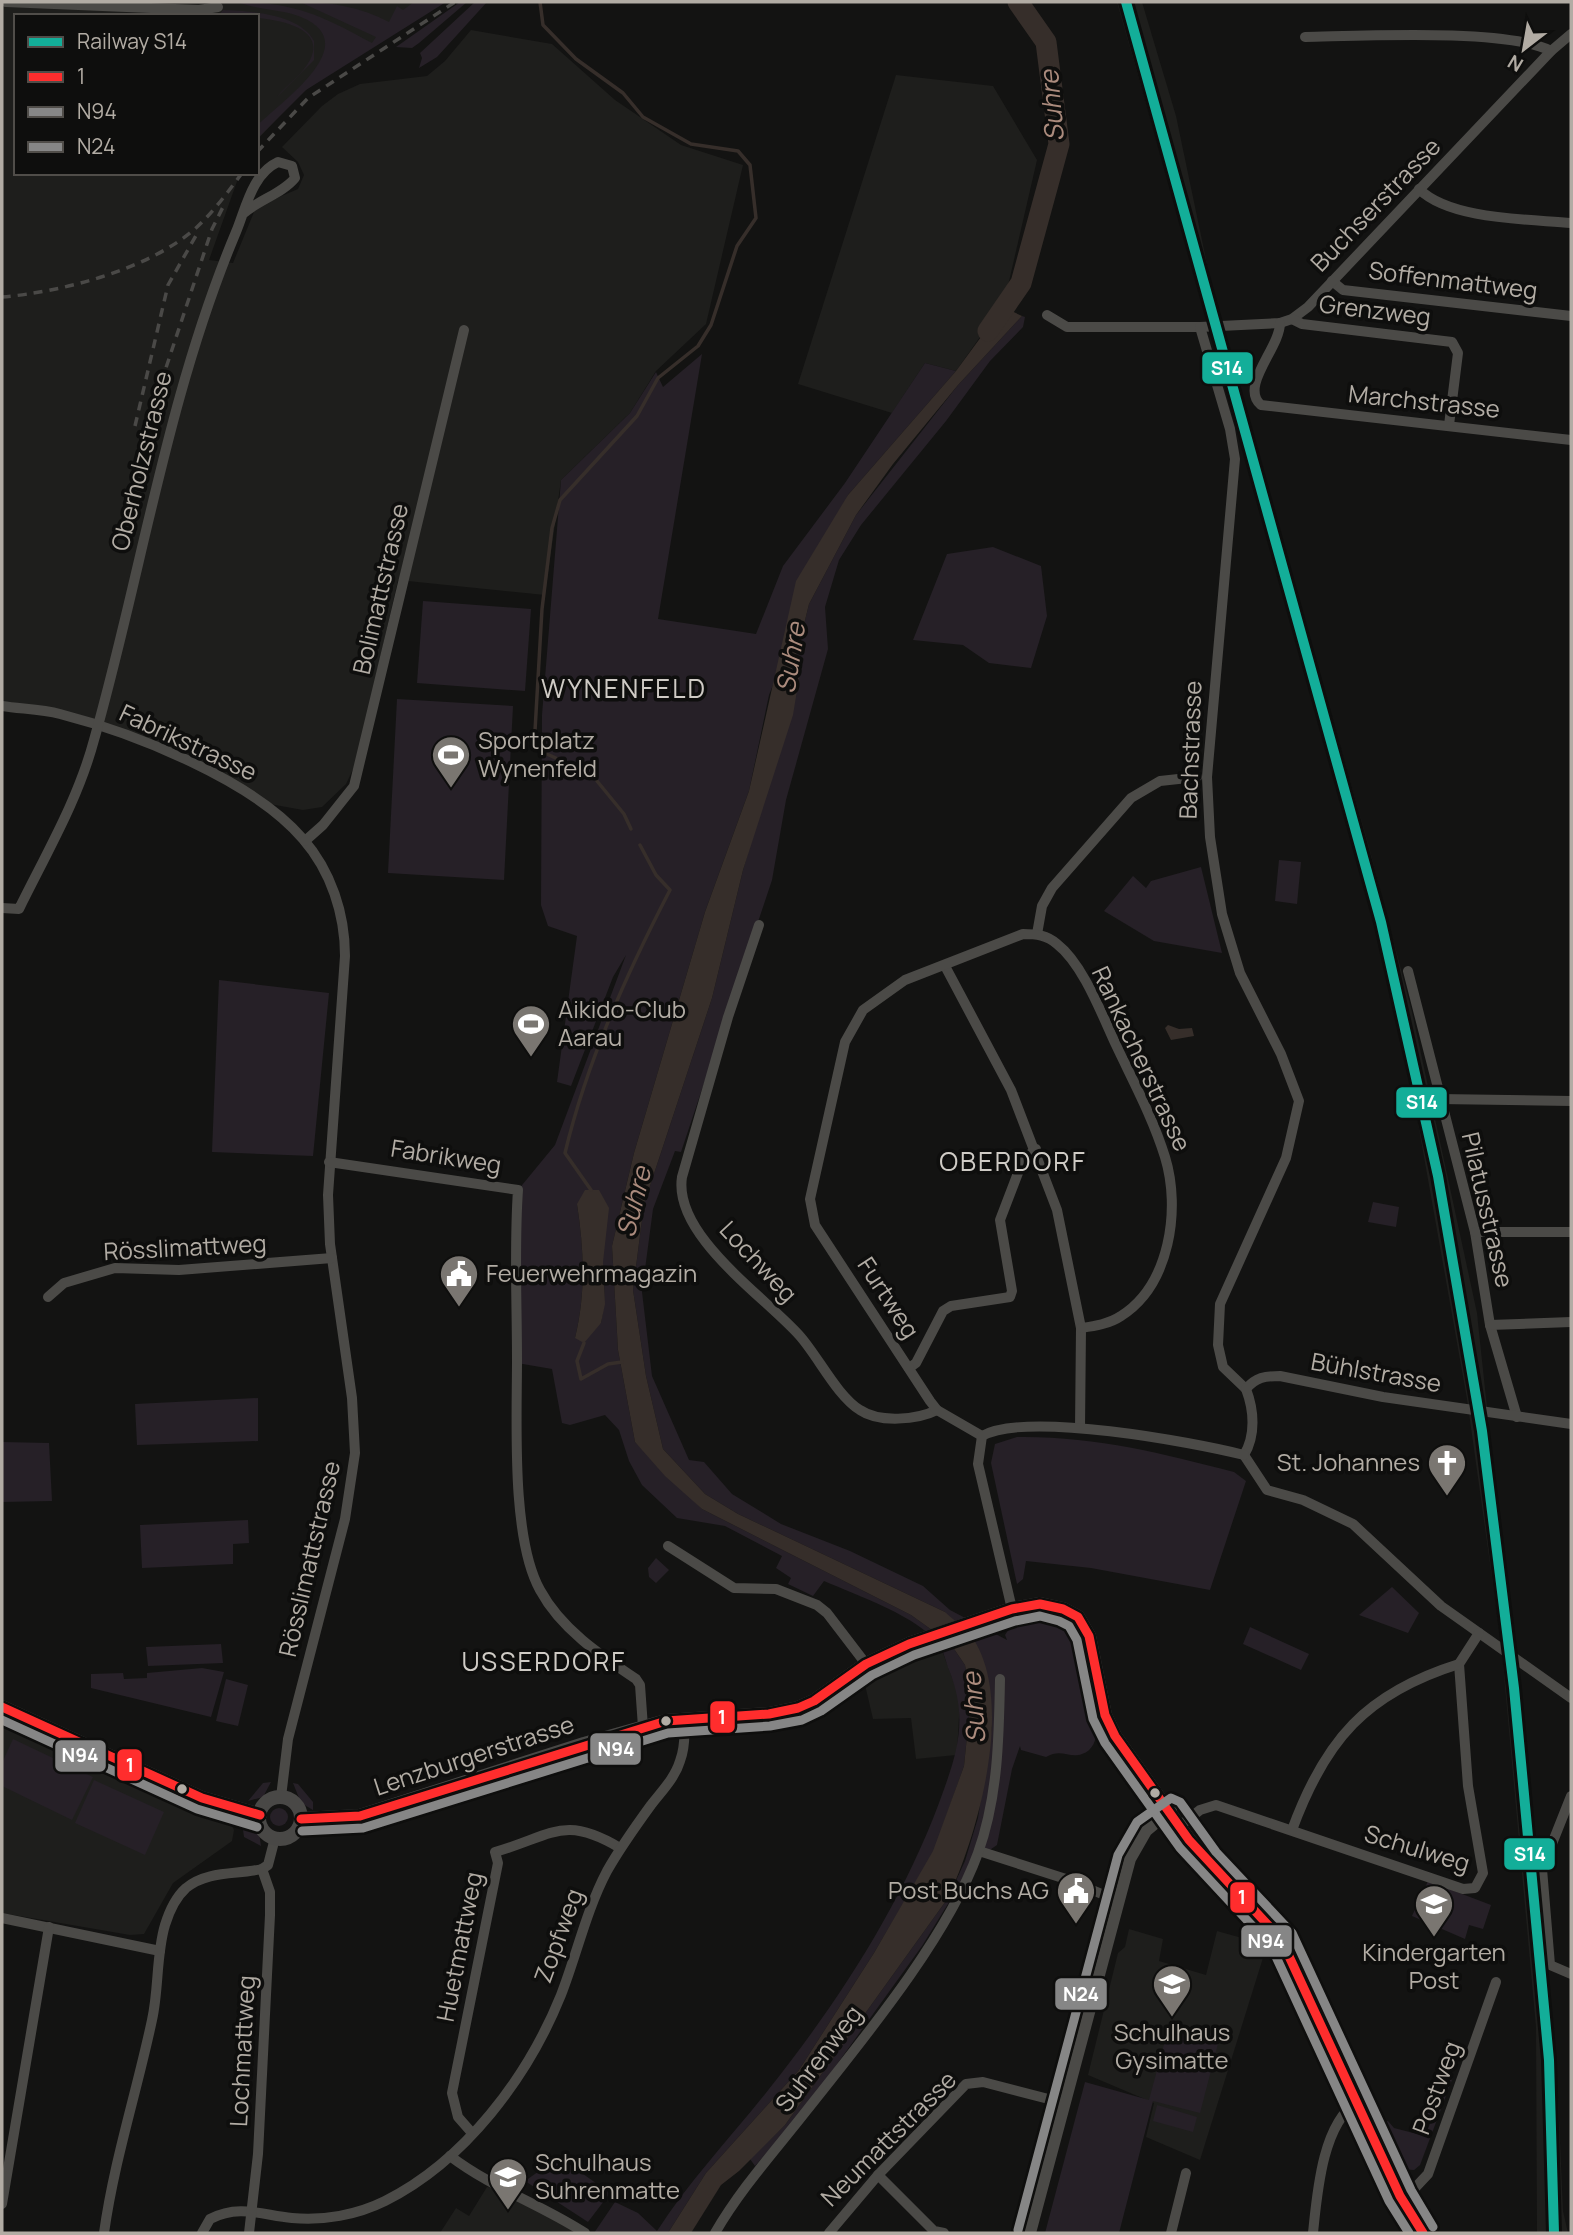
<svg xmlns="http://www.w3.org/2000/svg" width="1573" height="2235" viewBox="0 0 1573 2235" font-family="Manrope,sans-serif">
  <rect width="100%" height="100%" fill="#131312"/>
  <g fill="#1e1e1c">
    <path d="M2,2H439L406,27L357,51L298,96L257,140V16H16V173H240L209,260L233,263L254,212L263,204L298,189L304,175L298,162L282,147L322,106L338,94L360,84L427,76L445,61L471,30L552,44L615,100L681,145L743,165L706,324L656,371L630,413L561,480L545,595L398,580L356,763L346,784L322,807L303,810L264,803L225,780L98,725L2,706Z"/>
    <path d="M1117,2H1142L1176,116L1217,312L1369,847L1412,1012L1477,1313L1535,1861L1554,2095L1558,2096L1563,2211L1568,2233H1537L1536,2027L1501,1642L1467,1399L1399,1016L1247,459Z"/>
    <path d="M896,75L993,86L1037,160L1004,303L956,371L925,363L892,413L798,384Z"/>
    <path d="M930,1637L940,1645L960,1699L957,1753L956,1755L916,1759L911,1718L873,1719L866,1689V1664Z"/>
    <path d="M2,1724L115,1777L231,1824L234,1830L232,1841L173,1883L144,1934L130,1935L2,1913Z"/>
    <path d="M1129,1929L1163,1939L1159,1961L1206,1975L1217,1931L1267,1945L1200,2160L1146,2137L1154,2103L1088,2075L1118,1953L1125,1947Z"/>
    <path d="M487,2187L512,2190L580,2233H440L456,2208L469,2216Z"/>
  </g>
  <g fill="#262027" fill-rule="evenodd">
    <path d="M238,2C294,2 323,16 372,43L376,37L300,2C332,2 360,7 389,22L397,6L403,10L414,2H446L306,90L257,139V126C279,103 367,44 301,17C281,9 257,10 238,2Z"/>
    <path d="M460,2H467L419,43L412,48L396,47Z"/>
    <path d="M475,2H487L437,57L419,68L422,58L420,53Z"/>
    <path d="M223,10C250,11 300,14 314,41V60L277,97C286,85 303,74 310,60C332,16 239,16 218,16Z"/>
    <path d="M1022,316L1025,317L1023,327L990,361L946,421L861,525L839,560L825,607L828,649L786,800L772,880L681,1152L675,1151L653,1209L642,1292L652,1376L689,1460L704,1462L732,1494L781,1524L850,1551L923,1586L950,1610L1007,1640L1005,1635L1014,1621L1047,1616L1068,1624L1078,1644V1655C1085,1677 1114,1743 1082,1754C1069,1759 1062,1748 1046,1757L1021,1750L1020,1746L1012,1769L997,1845L975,1860L922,1946L804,2110L755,2166L750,2159L785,2125L948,1898L965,1861L978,1818L992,1727L945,1612L738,1514L705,1494L663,1449L646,1376L633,1290L644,1204L712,998L743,870L799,678L794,665L809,604L856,515L958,385Z"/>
    <path d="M702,354L658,619L756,634L783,566L845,483L925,363L956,371L848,495L769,695L749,791L705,912L634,1153L612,1246L618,1350L635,1442L702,1509L911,1615L950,1643L965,1665L971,1697L964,1766L934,1851L874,1953L799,2070L706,2173L668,2233H594L615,2202L638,2213L657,2231C690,2180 731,2137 769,2089C838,2002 900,1907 939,1803C957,1754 969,1720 949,1670C946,1663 944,1651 939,1645C920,1617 856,1595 824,1581L813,1596L788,1584L791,1578L776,1568L782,1556L725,1526L677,1518L642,1485L629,1461L619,1430L605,1415L570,1425L562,1423L552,1369L517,1363L518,1190L555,1145L626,955L613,977L571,1086L557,1082L577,936L548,926L541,905L542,715L561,480L630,413L656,372L663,387ZM577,1204C597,1249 611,1271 601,1323L575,1338C586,1293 584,1250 577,1204Z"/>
    <path d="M993,547L1041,566L1047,616L1031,668L989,663L963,645L913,640L947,554Z"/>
    <path d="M423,601L531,609L525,691L417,683Z"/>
    <path d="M397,699L513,706L504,880L388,873Z"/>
    <path d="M1279,860L1301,862L1297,904L1275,901Z"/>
    <path d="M1201,867L1222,953L1154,941L1104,911L1133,876L1146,888L1151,881Z"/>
    <path d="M219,980L329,993L313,1156L212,1152Z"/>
    <path d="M1373,1202L1399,1207L1396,1227L1368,1222Z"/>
    <path d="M258,1398V1441L137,1445L135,1404Z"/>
    <path d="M1017,1437C1095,1436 1160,1453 1234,1472L1246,1481L1210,1590L1091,1568L1026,1561L1023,1579L1017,1584L991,1463L995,1444Z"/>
    <path d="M2,1442L49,1443L52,1501L2,1502Z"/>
    <path d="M248,1520L249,1543L233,1544V1564L142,1568L140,1525Z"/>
    <path d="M656,1558L669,1570L656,1583L649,1577L648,1568Z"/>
    <path d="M1392,1587L1419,1613L1408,1633L1359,1615Z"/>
    <path d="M1250,1627L1309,1654L1301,1670L1243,1644Z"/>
    <path d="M221,1644L223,1663L148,1666L146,1647Z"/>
    <path d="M202,1668L224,1672L211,1717L91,1688V1674L123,1673L124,1679L147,1678V1673Z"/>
    <path d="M226,1679L248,1685L238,1726L216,1721Z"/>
    <path d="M13,1739L93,1777L72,1820L2,1786V1763Z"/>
    <path d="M94,1780L164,1812L145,1855L75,1823Z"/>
    <path d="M271,1782L263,1797L248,1801L263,1783Z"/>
    <path d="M293,1783L298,1784L313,1802V1810L301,1803Z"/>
    <circle cx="279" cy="1817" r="9"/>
    <path d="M242,1822L259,1833L261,1846L244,1837Z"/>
    <path d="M1428,1881L1491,1905L1483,1929L1469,1925L1465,1939L1412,1916Z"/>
    <path d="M1170,2022L1220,2036L1200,2113L1153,2101L1119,2233H1045L1085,2082L1149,2100Z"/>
    <path d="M1448,2075L1453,2077L1420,2165L1414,2170L1402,2169L1379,2123L1388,2121L1394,2128L1425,2136L1431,2121L1426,2114Z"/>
    <path d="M1157,2105L1197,2117L1193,2132L1153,2121Z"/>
    <path d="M559,2157L610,2193L588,2222L525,2181Z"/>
  </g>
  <g fill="#362e2a">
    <path d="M1003,307L1022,316L958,385L893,464L856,515L809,604L794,665L799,678L793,715L743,870L712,998L644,1204L633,1290L646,1376L663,1449L705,1494L738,1514L945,1612C953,1620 966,1628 972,1637C1016,1701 978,1834 948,1898L785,2125L739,2171L721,2185L691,2233H668L706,2173L799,2070L874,1953L933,1851L964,1766L971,1697L965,1665L950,1643L911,1615L702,1509L665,1476L635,1442L618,1350L612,1246L634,1153L705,912L749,791L796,581L848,495L956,371Z"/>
    <path d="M1168,1025L1179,1029L1192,1028L1194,1036L1171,1040L1165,1028Z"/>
    <path d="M585,1190H599L609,1208L603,1262L605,1304L601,1323L584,1343L575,1338C586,1293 584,1250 577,1204Z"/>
  </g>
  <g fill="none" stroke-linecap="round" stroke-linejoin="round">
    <g stroke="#362e2a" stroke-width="3.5">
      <path d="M540,2L543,25L576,59L623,93L643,117L691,144L738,151L750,165L756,218L737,246L711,325L698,346L658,378L637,416L560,500L552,528L542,609L534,748L588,773"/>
      <path d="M597,781L624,814L631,829"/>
      <path d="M591,1190L565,1153C587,1061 627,973 670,890L656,875L640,845"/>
      <path d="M584,1343L577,1361L581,1379L608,1364L622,1362"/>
    </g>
    <path stroke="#362e2a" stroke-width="21" d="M988,331L1021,283L1059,144L1046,42L1018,2"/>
    <g stroke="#4b4a47" stroke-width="10">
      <path d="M6,2L199,10L218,7"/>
      <path d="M1305,37C1360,36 1508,28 1551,51"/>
      <path d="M1419,189C1450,220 1529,219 1571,223"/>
      <path d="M1332,281L1343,290L1571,316"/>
      <path d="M1047,315L1067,327H1200L1280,323L1292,319L1308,307L1551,51L1571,34"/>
      <path d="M1292,319L1302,324L1452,342L1458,353L1449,425"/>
      <path d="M1280,323C1280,348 1239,386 1261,405L1571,440"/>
      <path d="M1200,327L1230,429L1235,459L1207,777L1210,837L1222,914L1240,973L1281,1054L1299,1101L1286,1158L1220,1304L1218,1345L1223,1367L1246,1389"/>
      <path d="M2,706C21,709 41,709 60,714C134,733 253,780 303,839C331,871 345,914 345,956L328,1195L330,1244L352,1398L355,1453L345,1519L288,1739L281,1797"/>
      <path d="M305,841L323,825L354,786L464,330"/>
      <path d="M2,908L19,909C46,854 78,800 94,740C142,571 167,396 236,232C246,208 252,174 278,162L292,166L295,178C283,193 259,200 244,213"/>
      <path d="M759,925L728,1017L682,1177C673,1235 764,1296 799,1335C818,1356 837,1396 860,1410C879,1423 917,1420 937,1410"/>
      <path d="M1037,934L1042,906L1052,888L1131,798L1160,781L1197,777"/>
      <path d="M945,966L1011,1090L1057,1210L1081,1328L1080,1428"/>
      <path d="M1408,971L1475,1232L1490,1325L1517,1417"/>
      <path d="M1439,1099L1571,1101"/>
      <path d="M329,1162L518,1190C514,1246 517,1303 517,1360C517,1420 511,1538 540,1590C561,1629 600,1655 636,1679L640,1685L643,1727"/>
      <path d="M1475,1232H1571"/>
      <path d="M48,1297L64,1283L115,1268L179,1270L332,1258"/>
      <path d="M1490,1325L1571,1322"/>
      <path d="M909,1368L916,1363L943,1311L951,1306L1010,1297L1012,1291L1000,1220L1023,1160L1036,1149"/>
      <path d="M982,1436L937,1410L930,1401L815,1225L810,1199L845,1042L863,1010L905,980L1023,934C1036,934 1047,935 1057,944C1083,964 1102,1015 1116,1045C1133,1081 1153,1118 1165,1157C1181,1209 1170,1285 1121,1316C1109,1324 1095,1326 1081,1328"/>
      <path d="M1244,1455L1267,1490L1303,1500L1353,1524L1441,1606L1571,1698"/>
      <path d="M1244,1455C1256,1435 1254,1410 1246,1389C1256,1377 1265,1376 1280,1376L1383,1397L1571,1424"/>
      <path d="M668,1546L734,1588L776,1589L817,1605L827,1613L866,1664"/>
      <path d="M1012,1609L978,1464L982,1436C1026,1411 1192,1442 1244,1455"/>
      <path d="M1571,1796L1542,1869L1550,1965L1571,1974"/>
      <path d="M1180,1826L1200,1810L1216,1805L1463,1889L1475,1888L1483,1873L1468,1786L1459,1664L1479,1633"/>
      <path d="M1292,1830C1325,1740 1366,1693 1459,1664"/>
      <path d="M979,1851L1069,1880L1118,1901"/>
      <path d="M2,1918L160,1951"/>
      <path d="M472,2133L458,2117L452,2093L498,1863L495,1852C552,1836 563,1814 620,1848"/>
      <path d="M450,2156C492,2188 542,2205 585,2233"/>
      <path d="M878,2175L934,2231L944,2233"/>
      <path d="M1400,2196L1413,2190L1428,2174L1496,1982"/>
      <path d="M2,2204L49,1927"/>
      <path d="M104,2233C114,2161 137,2091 152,2020C159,1989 156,1955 165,1925C169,1912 176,1897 186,1888C208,1870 237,1875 262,1869"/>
      <path d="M202,2233L210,2219C239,2204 262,2215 292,2218C323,2221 357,2215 385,2201C465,2161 528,2077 561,1995C577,1954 586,1911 607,1871C620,1848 635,1827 651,1805C661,1792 675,1778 680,1761C685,1748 685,1734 684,1720"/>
      <path d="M249,2233L258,2154L270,1915V1892L262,1869L268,1865L275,1838"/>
      <path d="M715,2233C741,2188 775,2151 807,2110C864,2038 947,1938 978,1853C998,1797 999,1738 1000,1679"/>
      <path d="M829,2233L878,2175L966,2084L983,2082L1064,2103"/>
      <path d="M1171,2233L1186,2173"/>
      <path d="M1313,2233C1317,2195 1322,2124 1357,2102"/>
    </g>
    <path stroke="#4b4a47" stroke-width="12" d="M1030,2233L1130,1859L1146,1831L1171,1810"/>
    <g stroke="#494846" stroke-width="14">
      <path d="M2,1707L202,1798L260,1815"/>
      <circle cx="280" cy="1818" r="21"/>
      <path d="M301,1819L360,1816L584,1744L666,1721L769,1714L798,1708L814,1701L866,1664L909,1644L1012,1609L1040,1604L1063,1609L1078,1617L1089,1636L1105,1715L1115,1736L1189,1840L1281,1939L1400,2196L1423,2233"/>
    </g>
    <g stroke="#4a4947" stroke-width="3.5" stroke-dasharray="9 7" stroke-linecap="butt">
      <path d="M257,152L308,98L455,2"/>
      <path d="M2,297C62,292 151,269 197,227C214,211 228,192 242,173"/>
      <path d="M135,426L168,285L198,232"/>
      <path d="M146,428L212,229L224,205"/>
    </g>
    <g stroke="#0e0e0d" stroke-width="14">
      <g id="bus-1">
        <path d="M2,1707L202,1798L260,1815"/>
        <path d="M301,1819L360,1816L666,1721L769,1714L798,1708L814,1701L866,1664L909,1644L1012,1609L1040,1604L1063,1609L1078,1617L1089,1636L1105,1715L1115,1736L1189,1840L1281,1939L1400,2196L1423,2233"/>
      </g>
    </g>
    <g stroke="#0e0e0d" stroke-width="14">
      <g id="bus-2">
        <path d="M2,1720L197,1809L257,1827"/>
        <path d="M302,1831L363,1828L668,1733L770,1726L802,1720L821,1711L872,1675L914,1655L1015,1621L1040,1616L1059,1621L1069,1626L1077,1640L1093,1719L1105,1743L1180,1848L1271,1946L1389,2201L1409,2233"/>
      </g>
    </g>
    <g stroke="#0e0e0d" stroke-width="14">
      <path id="bus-3" d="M1018,2230L1118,1855L1137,1822L1171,1798L1180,1802L1216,1852L1292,1933L1411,2190L1433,2227"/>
    </g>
    <use href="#bus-1" stroke="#ff2d2d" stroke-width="9"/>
    <use href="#bus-2" stroke="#868686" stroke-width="9"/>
    <use href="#bus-3" stroke="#868686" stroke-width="9"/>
    <g stroke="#0e0e0d" stroke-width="16">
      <path id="rail-1" d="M1126,2L1381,922L1438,1176L1482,1431L1514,1688L1549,2060L1554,2233"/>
    </g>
    <use href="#rail-1" stroke="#13ae99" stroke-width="10"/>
  </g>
  <defs>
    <g id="stadium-pin" transform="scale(2.0125)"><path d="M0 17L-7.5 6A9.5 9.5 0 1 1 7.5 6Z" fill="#7a7671" stroke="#0e0e0d"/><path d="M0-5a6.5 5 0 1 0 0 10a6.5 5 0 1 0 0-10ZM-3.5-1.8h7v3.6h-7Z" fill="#fff"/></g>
    <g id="civic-pin" transform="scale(2.0125)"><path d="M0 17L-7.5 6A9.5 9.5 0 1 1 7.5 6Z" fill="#7a7671" stroke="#0e0e0d"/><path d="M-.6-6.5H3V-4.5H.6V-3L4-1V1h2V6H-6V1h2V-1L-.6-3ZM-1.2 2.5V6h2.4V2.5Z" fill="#fff"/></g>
    <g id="church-pin" transform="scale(2.0125)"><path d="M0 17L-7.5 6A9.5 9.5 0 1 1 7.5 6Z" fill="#7a7671" stroke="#0e0e0d"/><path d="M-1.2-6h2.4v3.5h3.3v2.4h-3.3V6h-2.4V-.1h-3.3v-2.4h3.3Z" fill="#fff"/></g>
    <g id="school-pin" transform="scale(2.0125)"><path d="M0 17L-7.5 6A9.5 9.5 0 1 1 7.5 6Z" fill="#7a7671" stroke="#0e0e0d"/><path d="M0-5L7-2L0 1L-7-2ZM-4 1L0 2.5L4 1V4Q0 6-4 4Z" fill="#fff"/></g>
  </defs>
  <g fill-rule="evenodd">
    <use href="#stadium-pin" x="451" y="755"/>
    <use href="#stadium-pin" x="531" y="1024"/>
    <use href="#civic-pin" x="459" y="1274"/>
    <use href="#church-pin" x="1447" y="1463"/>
    <use href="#civic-pin" x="1076" y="1891"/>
    <use href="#school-pin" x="1434" y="1904"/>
    <use href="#school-pin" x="1172" y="1984"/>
    <use href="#school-pin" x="508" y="2177"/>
  </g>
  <g fill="#b2aca4" stroke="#0e0e0d" stroke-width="2.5">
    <circle cx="666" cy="1721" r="6"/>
    <circle cx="182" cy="1789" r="6"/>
    <circle cx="1155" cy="1793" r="6"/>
  </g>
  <g text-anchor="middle" stroke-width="7" stroke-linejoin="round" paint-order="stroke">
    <g font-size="24" fill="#b2aca4" stroke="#0e0e0d">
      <text transform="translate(1376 205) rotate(-46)" y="8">Buchserstrasse</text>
      <text transform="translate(1453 281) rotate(7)" y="8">Soffenmattweg</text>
      <text transform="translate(1375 311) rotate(7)" y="8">Grenzweg</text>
      <text transform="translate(1424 402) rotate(6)" y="8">Marchstrasse</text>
      <text transform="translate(142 461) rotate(-76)" y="8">Oberholzstrasse</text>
      <text transform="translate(381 589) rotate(-77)" y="8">Bolimattstrasse</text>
      <text transform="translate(188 743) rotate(25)" y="8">Fabrikstrasse</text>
      <text transform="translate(1191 750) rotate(-88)" y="8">Bachstrasse</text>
      <text transform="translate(1141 1059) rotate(65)" y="8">Rankacherstrasse</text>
      <text transform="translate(446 1157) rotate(9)" y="8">Fabrikweg</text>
      <text transform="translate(1487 1210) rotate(77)" y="8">Pilatusstrasse</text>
      <text transform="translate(185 1248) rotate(-3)" y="8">Rösslimattweg</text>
      <text transform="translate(758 1262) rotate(47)" y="8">Lochweg</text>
      <text transform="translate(888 1298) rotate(57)" y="8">Furtweg</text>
      <text transform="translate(1376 1373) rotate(10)" y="8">Bühlstrasse</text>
      <text transform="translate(310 1559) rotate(-77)" y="8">Rösslimattstrasse</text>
      <text transform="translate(474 1756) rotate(-18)" y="8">Lenzburgerstrasse</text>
      <text transform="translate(1417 1849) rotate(17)" y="8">Schulweg</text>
      <text transform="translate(559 1936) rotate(-70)" y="8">Zopfweg</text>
      <text transform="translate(460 1947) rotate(-79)" y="8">Huetmattweg</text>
      <text transform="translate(243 2051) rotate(-87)" y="8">Lochmattweg</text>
      <text transform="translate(819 2059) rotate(-53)" y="8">Suhrenweg</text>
      <text transform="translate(1437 2088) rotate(-70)" y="8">Postweg</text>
      <text transform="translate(889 2139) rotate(-45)" y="8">Neumattstrasse</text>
    </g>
    <g font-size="24" fill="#b2aca4" stroke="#0e0e0d" text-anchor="start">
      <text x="478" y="749">Sportplatz<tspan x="478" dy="28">Wynenfeld</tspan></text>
      <text x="558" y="1018">Aikido-Club<tspan x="558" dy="28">Aarau</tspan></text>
      <text x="486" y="1282">Feuerwehrmagazin</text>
      <text x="1420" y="1471" text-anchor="end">St. Johannes</text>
      <text x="1049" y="1899" text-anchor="end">Post Buchs AG</text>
      <text x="1434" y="1961" text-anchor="middle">Kindergarten<tspan x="1434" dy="28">Post</tspan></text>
      <text x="1172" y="2041" text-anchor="middle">Schulhaus<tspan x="1172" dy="28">Gysimatte</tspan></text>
      <text x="535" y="2171">Schulhaus<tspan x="535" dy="28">Suhrenmatte</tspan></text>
    </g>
    <g font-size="26" font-style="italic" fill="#ab8b7d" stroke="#0e0e0d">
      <text transform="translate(1052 106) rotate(-95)" y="9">Suhre</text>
      <text transform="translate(791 658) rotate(-81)" y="9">Suhre</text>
      <text transform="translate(634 1202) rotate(-76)" y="9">Suhre</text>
      <text transform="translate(974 1708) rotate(-94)" y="9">Suhre</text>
    </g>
    <g font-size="26" letter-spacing="2" fill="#cfcbc5" stroke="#0e0e0d">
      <text x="624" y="698">WYNENFELD</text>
      <text x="1013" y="1171">OBERDORF</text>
      <text x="544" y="1671">USSERDORF</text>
    </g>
  </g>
  <g stroke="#0e0e0d" stroke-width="2.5">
    <rect x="1201" y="351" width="53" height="34" rx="7" fill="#13ae99"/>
    <rect x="1395" y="1086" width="53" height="33" rx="7" fill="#13ae99"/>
    <rect x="709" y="1700" width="27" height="34" rx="7" fill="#ff2d2d"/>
    <rect x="589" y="1732" width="53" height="34" rx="7" fill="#868686"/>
    <rect x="54" y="1739" width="53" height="34" rx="7" fill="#868686"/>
    <rect x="116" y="1748" width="27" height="34" rx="7" fill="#ff2d2d"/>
    <rect x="1503" y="1837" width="53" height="34" rx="7" fill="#13ae99"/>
    <rect x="1229" y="1881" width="27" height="33" rx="7" fill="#ff2d2d"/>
    <rect x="1240" y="1924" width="53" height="34" rx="7" fill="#868686"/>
    <rect x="1054" y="1977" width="54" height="34" rx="7" fill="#868686"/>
  </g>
  <g font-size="19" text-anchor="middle" font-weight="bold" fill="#fff">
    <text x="1227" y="375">S14</text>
    <text x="1422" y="1109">S14</text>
    <text x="722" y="1724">1</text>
    <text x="616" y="1756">N94</text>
    <text x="80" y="1762">N94</text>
    <text x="130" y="1772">1</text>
    <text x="1530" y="1861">S14</text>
    <text x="1242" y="1904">1</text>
    <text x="1266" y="1948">N94</text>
    <text x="1081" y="2001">N24</text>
  </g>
  <rect width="1573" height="2235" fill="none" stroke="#b2aca4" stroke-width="7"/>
  <rect x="14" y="14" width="245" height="161" fill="#0e0e0d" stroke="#504d49" stroke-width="2"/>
  <rect x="28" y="37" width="35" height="10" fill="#13ae99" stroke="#504d49" stroke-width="2"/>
  <text x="77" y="49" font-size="21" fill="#b2aca4">Railway S14</text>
  <rect x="28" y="72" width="35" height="10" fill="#ff2d2d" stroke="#504d49" stroke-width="2"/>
  <text x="77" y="84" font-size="21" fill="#b2aca4">1</text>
  <rect x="28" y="107" width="35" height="10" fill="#868686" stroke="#504d49" stroke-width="2"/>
  <text x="77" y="119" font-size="21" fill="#b2aca4">N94</text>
  <rect x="28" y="142" width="35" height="10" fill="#868686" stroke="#504d49" stroke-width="2"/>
  <text x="77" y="154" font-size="21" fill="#b2aca4">N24</text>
  <g transform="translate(1524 49) rotate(211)" stroke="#0e0e0d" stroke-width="5" paint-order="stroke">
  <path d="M0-5L12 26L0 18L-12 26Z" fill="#b2aca4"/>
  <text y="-10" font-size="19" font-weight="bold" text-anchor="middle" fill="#b2aca4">N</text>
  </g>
</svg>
